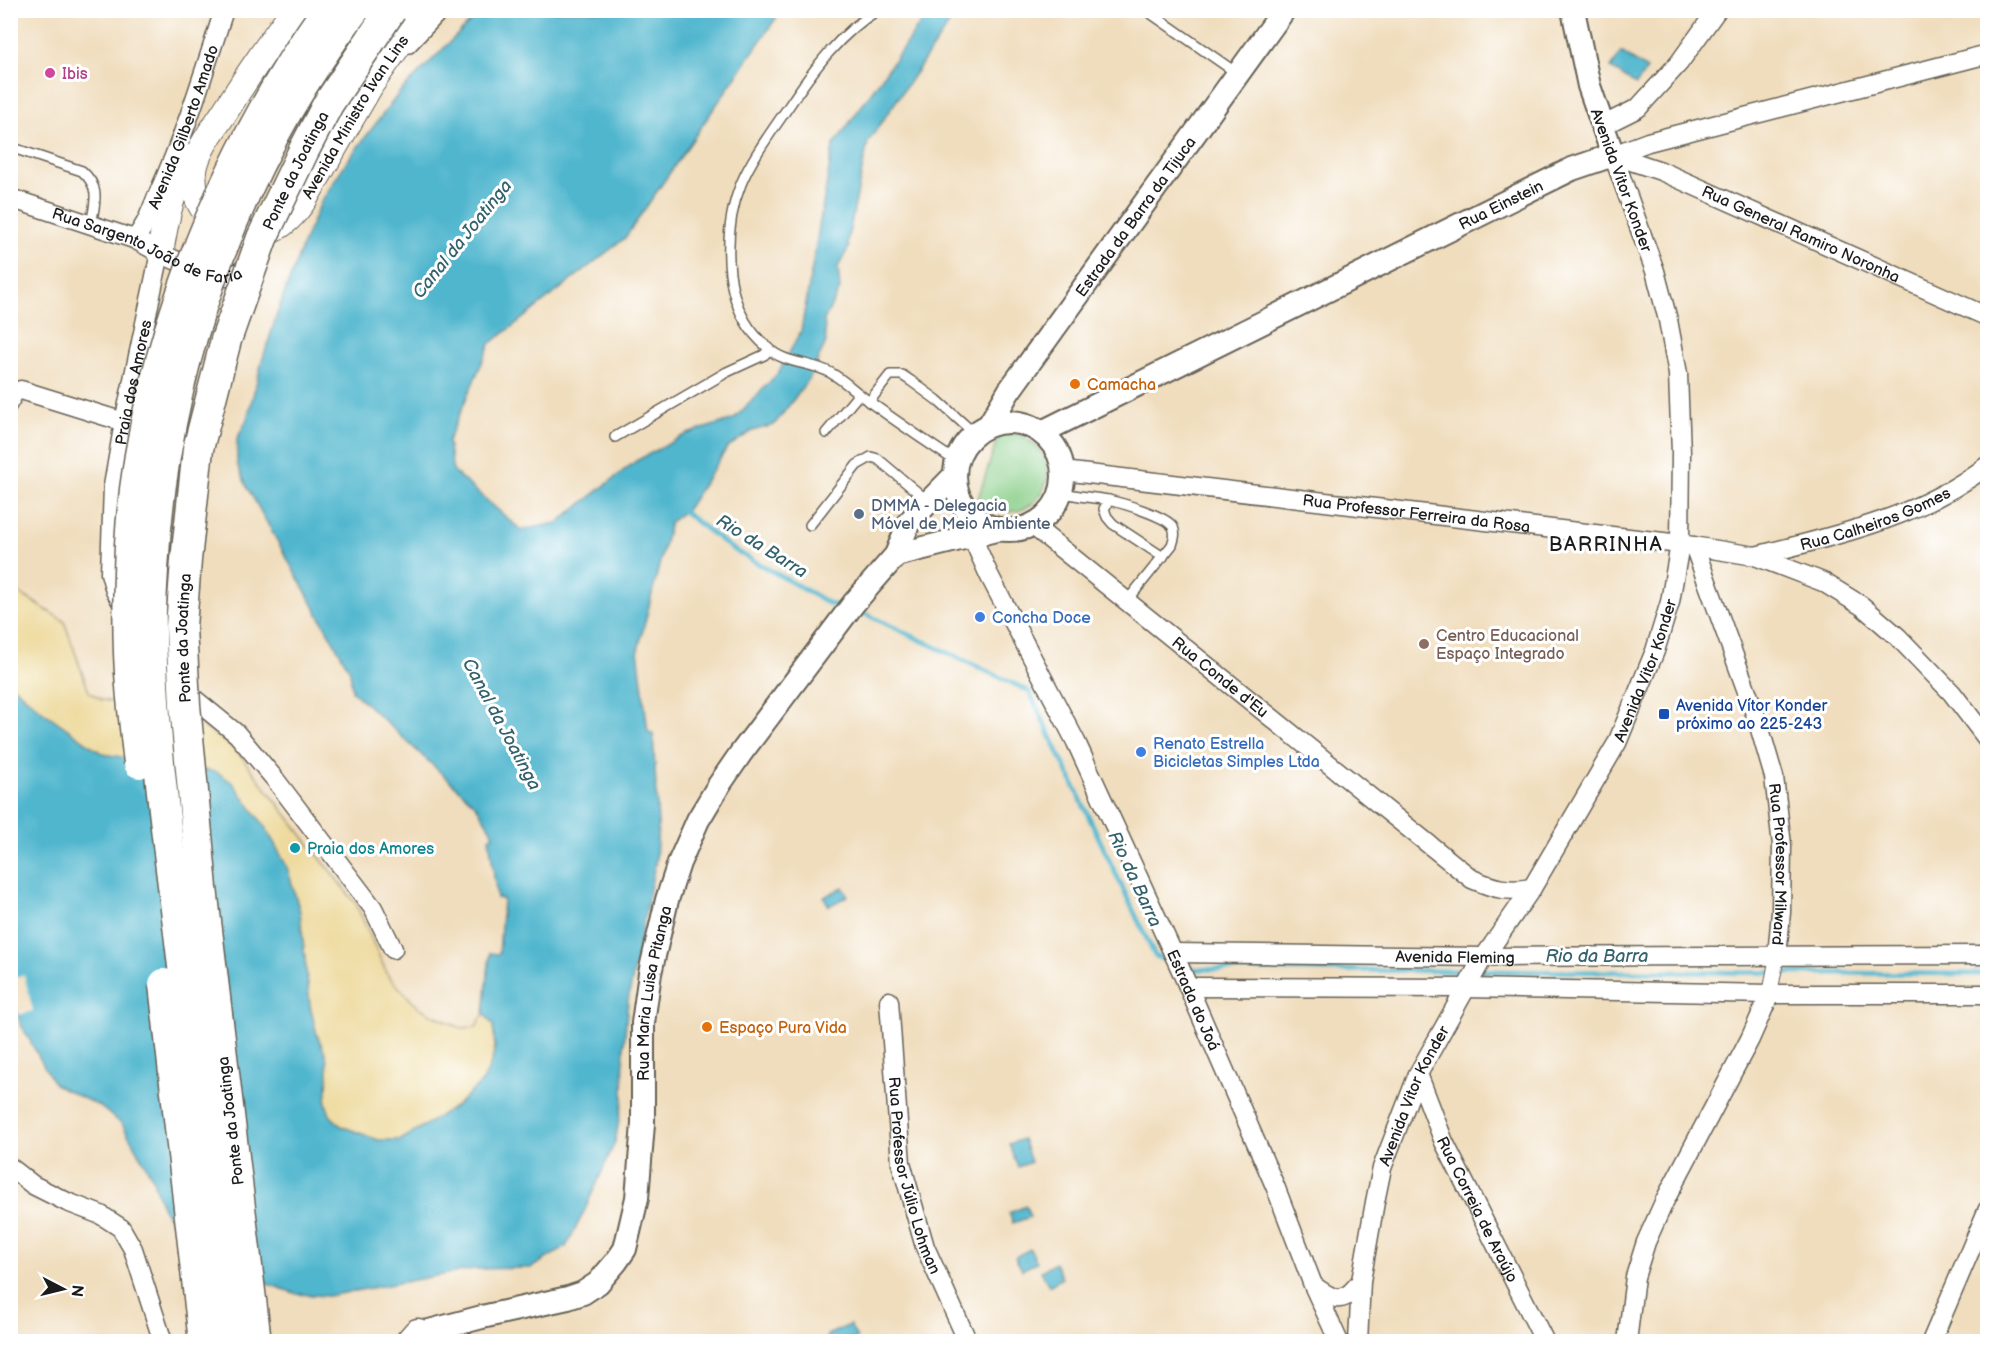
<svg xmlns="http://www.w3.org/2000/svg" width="1998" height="1352" viewBox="0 0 1998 1352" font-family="'Balsamiq Sans',sans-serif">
  <rect width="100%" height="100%" fill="#fff"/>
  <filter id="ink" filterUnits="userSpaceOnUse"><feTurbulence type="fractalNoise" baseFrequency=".0167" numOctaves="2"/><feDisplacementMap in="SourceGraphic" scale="12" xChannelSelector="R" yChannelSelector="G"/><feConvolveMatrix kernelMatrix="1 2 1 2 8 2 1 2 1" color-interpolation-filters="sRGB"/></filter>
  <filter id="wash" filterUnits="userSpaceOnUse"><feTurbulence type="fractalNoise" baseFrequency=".008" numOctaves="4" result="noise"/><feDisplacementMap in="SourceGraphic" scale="24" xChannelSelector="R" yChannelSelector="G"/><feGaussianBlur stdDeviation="1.35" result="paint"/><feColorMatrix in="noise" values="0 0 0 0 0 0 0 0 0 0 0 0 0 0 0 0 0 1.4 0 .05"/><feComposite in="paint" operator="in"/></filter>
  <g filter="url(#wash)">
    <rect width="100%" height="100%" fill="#f0ddbd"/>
    <path fill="#89ce88" stroke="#527552" stroke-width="1.5" d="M1015,433C1076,457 1041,527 993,509C987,507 982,501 978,498L999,434Z"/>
    <path fill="#eeda9e" stroke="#857b5d" stroke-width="1.5" d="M10,587L64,621L89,692L102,700L183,713L236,750L356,904L388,976L418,1007L431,1014L461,1028L476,1027L484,1013L493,1025L495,1047L492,1061L483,1081L456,1106L401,1140H378L341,1126L329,1115L326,1103L328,1074L326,1056L317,1035L310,1006L300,912L287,867L266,828L233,783L103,754L42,711L11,684Z"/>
    <g fill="#4fb6ce" stroke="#366975" stroke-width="1.5">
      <path d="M481,11H781L625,238L490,344L448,441L453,471L521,530L557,523L636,461L687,434L734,419L778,373L801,331L833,146L929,11H958L868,142L847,243L849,247L838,267L840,289L824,320L826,342L809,379L774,425L752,431L727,448L687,509L670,522L638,650L648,732L653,733L658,824L656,859L628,1001L624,1045L623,1100L615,1142L584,1212L566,1247L531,1268L474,1269L328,1296L297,1294L245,1276L187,1241L174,1226L162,1207L152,1177L122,1124L99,1106L54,1084L20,1023L10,985V684L42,711L103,754L217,772L233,783L266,828L287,867L300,912L310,1006L317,1035L326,1055L328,1074L326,1103L330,1115L341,1126L378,1140H401L456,1106L483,1081L492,1061L495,1047L493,1025L484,1013L490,953L499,954L503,899L497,898L489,838L494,835L476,805L352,691L350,671L247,487L237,464V439L247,419L262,361L280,305L306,236L321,202L345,164L399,93Z"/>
      <path d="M1621,52L1647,69L1636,85L1611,68Z"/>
      <path d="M843,887L848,896L829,906L824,897Z"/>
      <path d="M1023,1139L1031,1162L1018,1167L1009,1144Z"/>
      <path d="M1026,1206L1030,1217L1013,1223L1009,1213Z"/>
      <path d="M1030,1249L1037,1262L1022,1270L1015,1257Z"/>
      <path d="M1055,1263L1062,1278L1049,1286L1041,1271Z"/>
      <path d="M850,1325L857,1338L851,1341H827V1335Z"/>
    </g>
    <path fill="#f0ddbd" d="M24,975L33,1011L18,1015L11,979Z"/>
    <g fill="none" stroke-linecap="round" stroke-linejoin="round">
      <g stroke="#4fb6ce" stroke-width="5">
        <path d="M680,507L688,515L731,548L830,604L845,607"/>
        <path d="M857,610L1029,691L1155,956L1171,962"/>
        <path d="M1183,965L1194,969L1470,971"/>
        <path d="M1479,971L1988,974"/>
      </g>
    </g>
  </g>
  <g filter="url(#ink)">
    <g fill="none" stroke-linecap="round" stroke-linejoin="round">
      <g stroke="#666054" stroke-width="12">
        <g id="service">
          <path d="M878,10C840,33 813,70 789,106C774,128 751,159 741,184C725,223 723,283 745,321C750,330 760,341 768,348C784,364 812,362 831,373C845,381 858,394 871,403C899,423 928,443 957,462"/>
          <path d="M1146,10L1238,74"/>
          <path d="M410,48L446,10"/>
          <path d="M10,147L82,171C101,188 95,202 91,225"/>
          <path d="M10,383L21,390L10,409"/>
          <path d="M869,402L890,375H902L911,381L937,400L975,434"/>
          <path d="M826,433L859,394"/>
          <path d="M615,437L727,372L764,355L769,350"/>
          <path d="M1061,492C1077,497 1092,497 1108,500C1122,503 1166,516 1173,527C1176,534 1174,539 1172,545L1127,601"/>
          <path d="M1109,500L1104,509L1107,517L1113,524L1163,557"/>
          <path d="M810,525L857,465L871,457L878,459L929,502"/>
        </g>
      </g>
      <g stroke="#666054" stroke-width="16">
        <path id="pedestrian" d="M1770,994L1777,956"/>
      </g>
      <g stroke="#666054" stroke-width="21">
        <g id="minor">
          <path d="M1602,126L1638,108L1679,63L1717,10"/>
          <path id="s1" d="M1613,155L1661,171L1988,317"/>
          <path d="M1613,155L1648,142L1988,54"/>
          <path id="s2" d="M10,198L134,239L160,253L207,275L226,277L234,275L254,264"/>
          <path id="s3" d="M134,239C146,227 151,210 158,194C185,135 204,72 224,10"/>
          <path d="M21,390L124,422"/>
          <path id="s4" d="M1063,471L1680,544L1755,556L1823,582L1862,606L1898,637L1952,693L1988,740"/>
          <path id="s5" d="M961,500L972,537L989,575L1076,742L1180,968L1275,1186L1313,1285L1339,1342"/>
          <path id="s6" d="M1032,525L1472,879C1495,889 1507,892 1532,888"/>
          <path id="s7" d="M1694,546L1757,719L1774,777L1782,845L1781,912L1777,956"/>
          <path id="s8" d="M1755,556C1836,536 1921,517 1988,465"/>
          <path id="s9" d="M125,608L115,591L110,573L113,486L124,422L160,253"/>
          <path d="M182,689L237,734L274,778L373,908L393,949"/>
          <path id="s10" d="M1173,953L1483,957L1988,955"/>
          <path d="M1188,987L1466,988L1770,994H1988"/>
          <path id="s11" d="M889,1001L901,1163L925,1247L968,1342"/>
          <path id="s12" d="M1418,1074L1444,1142L1545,1342"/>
          <path d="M10,1167L33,1185L67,1202L101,1215L121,1228L133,1249L163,1342"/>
          <path d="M1314,1286C1337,1303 1344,1303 1361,1281"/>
          <path id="s13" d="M1358,1342L1361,1281L1375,1202L1382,1168L1418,1074L1480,963L1532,888L1617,743L1655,651L1670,602L1680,544L1681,453L1678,374L1668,320L1655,271L1613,155"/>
          <path d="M1627,1342L1635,1277L1646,1242L1665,1200L1750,1039L1770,994"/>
          <path d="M1931,1342L1988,1209"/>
        </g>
      </g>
      <g stroke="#666054" stroke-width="26">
        <g id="tertiary">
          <circle cx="1009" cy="476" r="54"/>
          <path id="s14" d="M989,425L1009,391L1284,10"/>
          <path id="s15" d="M1042,432L1572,169L1613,155L1589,86L1573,10"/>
          <path d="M896,555L1000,529"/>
          <path id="s16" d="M418,1334L482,1317L568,1298L583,1293L598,1283L616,1262L625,1249L637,1198L643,1124V1023L650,973L667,900L679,863L698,820L719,785L741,753L854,603L896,555L909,522L955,475"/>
        </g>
      </g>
      <g stroke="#666054" stroke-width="28">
        <g id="secondary">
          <path id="s17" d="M294,10C269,44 246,78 224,113C213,130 200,146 195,165C185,205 225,243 264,233C283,227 295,213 305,198L371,84L423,10"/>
          <path d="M160,253C166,218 171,185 194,157"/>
        </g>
      </g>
      <g stroke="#666054" stroke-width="33">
        <path id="trunk" d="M411,1342L418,1334"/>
      </g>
      <use href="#service" stroke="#fff" stroke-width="9"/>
      <use href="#pedestrian" stroke="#fff" stroke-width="14"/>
      <use href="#minor" stroke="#fff" stroke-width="18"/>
      <use href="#tertiary" stroke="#fff" stroke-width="22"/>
      <use href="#secondary" stroke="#fff" stroke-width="26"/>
      <use href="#trunk" stroke="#fff" stroke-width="30"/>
      <g stroke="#666054" stroke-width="33" stroke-linecap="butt">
        <g id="trunk-bridge">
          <path d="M139,763C136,737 133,712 131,686C127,640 128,592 130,545C140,361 220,160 327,10"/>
          <path d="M164,984L204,1342"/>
          <path d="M227,1342C211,1211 196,1080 181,949C168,844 153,738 151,632C150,611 152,590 153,570C163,371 233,170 354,10"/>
          <path id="s18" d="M256,1342L202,888L185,705L181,627L186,560L198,449L226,340L262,238L304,150L328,104L391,10"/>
        </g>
      </g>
      <use href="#trunk-bridge" stroke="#fff" stroke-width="30"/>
    </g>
  </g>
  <circle fill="#d1479c" stroke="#fff" stroke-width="2" cx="50" cy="73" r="6"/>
  <g fill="#e8710a" stroke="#fff" stroke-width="2">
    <circle cx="1075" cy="384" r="6"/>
    <circle cx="707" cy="1027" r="6"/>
  </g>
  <circle fill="#5c6f8a" stroke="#fff" stroke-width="2" cx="859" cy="514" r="6"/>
  <g fill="#3f7fe0" stroke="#fff" stroke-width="2">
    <circle cx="980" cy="617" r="6"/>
    <circle cx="1141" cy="752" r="6"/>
  </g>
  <circle fill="#8d6e63" stroke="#fff" stroke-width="2" cx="1424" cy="644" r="6"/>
  <rect fill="#1a4fb4" stroke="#fff" stroke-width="2" x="1658" y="708" width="12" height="12" rx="3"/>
  <circle fill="#0f9aa8" stroke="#fff" stroke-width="2" cx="295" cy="848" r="6"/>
  <g text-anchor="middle" stroke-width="6" stroke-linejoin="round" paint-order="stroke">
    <g font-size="16" fill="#b23c85" stroke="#fff" text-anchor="start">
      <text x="62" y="79">Ibis</text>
    </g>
    <g font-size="16" fill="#1c1c1c" stroke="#fff">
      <text dy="6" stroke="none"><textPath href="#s17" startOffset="450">Avenida Ministro Ivan Lins</textPath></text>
      <text dy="6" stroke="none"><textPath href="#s3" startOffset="123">Avenida Gilberto Amado</textPath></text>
      <text dy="6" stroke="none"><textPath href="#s18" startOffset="1194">Ponte da Joatinga</textPath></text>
      <text transform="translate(1622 180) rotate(70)" y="6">Avenida Vitor Konder</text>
      <text dy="6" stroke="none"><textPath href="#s15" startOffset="512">Rua Einstein</textPath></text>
      <text dy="6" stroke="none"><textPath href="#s14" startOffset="255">Estrada da Barra da Tijuca</textPath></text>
      <text dy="6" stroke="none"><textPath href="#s1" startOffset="204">Rua General Ramiro Noronha</textPath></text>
      <text dy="6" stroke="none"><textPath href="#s2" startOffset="146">Rua Sargento João de Faria</textPath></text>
      <text dy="6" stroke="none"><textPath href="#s9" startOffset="231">Praia dos Amores</textPath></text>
      <text dy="6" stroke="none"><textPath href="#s4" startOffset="356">Rua Professor Ferreira da Rosa</textPath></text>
      <text dy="6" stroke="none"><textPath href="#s8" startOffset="126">Rua Calheiros Gomes</textPath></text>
      <text dy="6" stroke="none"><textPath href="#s18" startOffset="708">Ponte da Joatinga</textPath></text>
      <text dy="6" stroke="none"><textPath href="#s13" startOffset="741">Avenida Vitor Konder</textPath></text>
      <text dy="6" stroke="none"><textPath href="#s6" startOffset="242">Rua Conde d'Eu</textPath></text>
      <text dy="6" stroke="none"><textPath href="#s7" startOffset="332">Rua Professor Milward</textPath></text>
      <text dy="6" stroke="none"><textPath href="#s10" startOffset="282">Avenida Fleming</textPath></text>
      <text dy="6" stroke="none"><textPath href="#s16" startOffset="490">Rua Maria Luisa Pitanga</textPath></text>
      <text dy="6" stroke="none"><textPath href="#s5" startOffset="552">Estrada do Joá</textPath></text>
      <text dy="6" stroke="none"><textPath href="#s13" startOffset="255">Avenida Vitor Konder</textPath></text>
      <text transform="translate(230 1121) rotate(-97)" y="6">Ponte da Joatinga</text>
      <text dy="6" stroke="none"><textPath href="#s11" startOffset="177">Rua Professor Júlio Lohman</textPath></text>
      <text dy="6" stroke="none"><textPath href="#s12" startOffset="148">Rua Correia de Araújo</textPath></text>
    </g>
    <g font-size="16" fill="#c56008" stroke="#fff" text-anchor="start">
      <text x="1087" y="390">Camacha</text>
      <text x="719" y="1033">Espaço Pura Vida</text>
    </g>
    <g font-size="16" fill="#4e5e75" stroke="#fff" text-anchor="start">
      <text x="871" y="511">DMMA - Delegacia<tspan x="871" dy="18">Móvel de Meio Ambiente</tspan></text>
    </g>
    <g font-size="16" fill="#366cbe" stroke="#fff" text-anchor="start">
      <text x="992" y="623">Concha Doce</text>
      <text x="1153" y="749">Renato Estrella<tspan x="1153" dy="18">Bicicletas Simples Ltda</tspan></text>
    </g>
    <g font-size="16" fill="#785e54" stroke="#fff" text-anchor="start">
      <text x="1436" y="641">Centro Educacional<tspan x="1436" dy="18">Espaço Integrado</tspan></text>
    </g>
    <g font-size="16" fill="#164399" stroke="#fff" text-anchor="start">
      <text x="1676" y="711">Avenida Vítor Konder<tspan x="1676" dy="18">próximo ao 225-243</tspan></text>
    </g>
    <g font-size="16" fill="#0d838f" stroke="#fff" text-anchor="start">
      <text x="307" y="854">Praia dos Amores</text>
    </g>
    <g font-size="18" font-style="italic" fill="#33616c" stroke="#fff">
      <text transform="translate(462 239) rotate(-51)" y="6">Canal da Joatinga</text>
      <text transform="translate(762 546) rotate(32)" y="6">Rio da Barra</text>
      <text transform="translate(502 724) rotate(62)" y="6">Canal da Joatinga</text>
      <text transform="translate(1135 879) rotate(65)" y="6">Rio da Barra</text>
      <text x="1597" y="962">Rio da Barra</text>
    </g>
    <g font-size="20" letter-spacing="1.5" fill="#1c1c1c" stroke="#fff">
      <text x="1606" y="551">BARRINHA</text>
    </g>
  </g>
  <rect width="1998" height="1352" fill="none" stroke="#fff" stroke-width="36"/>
  <g transform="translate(63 1289) rotate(97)" stroke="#ffffff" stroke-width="4.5" paint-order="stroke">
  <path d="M0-4.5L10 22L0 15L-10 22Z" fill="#1c1c1c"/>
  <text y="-9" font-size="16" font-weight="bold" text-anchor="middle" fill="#1c1c1c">N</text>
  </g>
</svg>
